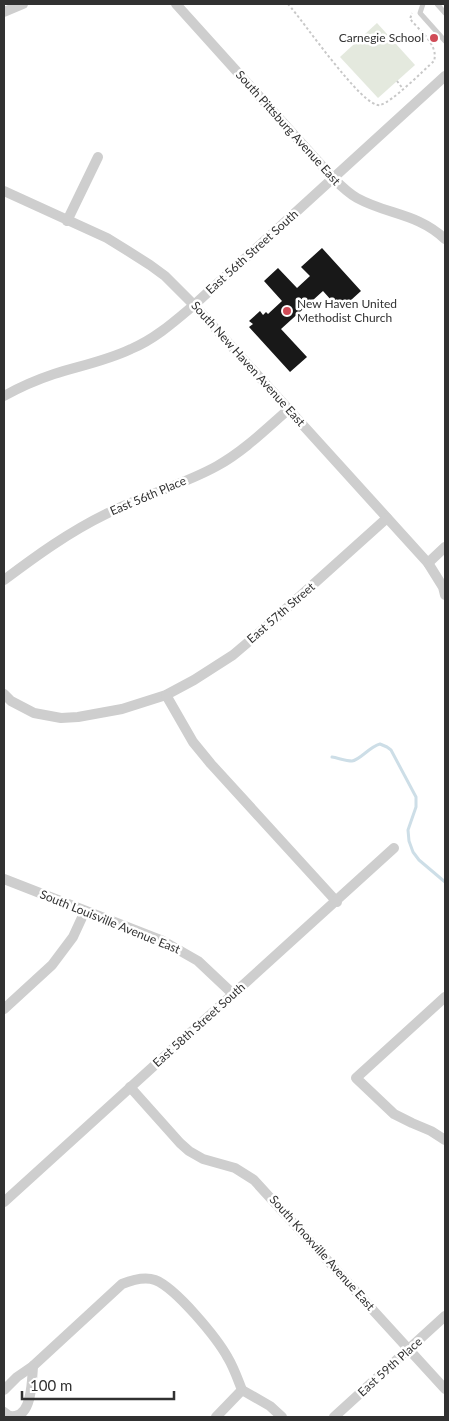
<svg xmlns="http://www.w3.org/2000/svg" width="449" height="1421" viewBox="0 0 449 1421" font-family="Lato,sans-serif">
  <rect width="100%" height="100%" fill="#fff"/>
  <path fill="#e4e9de" d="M377,23L415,65L378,98L340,57Z"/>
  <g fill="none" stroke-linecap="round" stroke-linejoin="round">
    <path stroke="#cddee7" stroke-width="3" d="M332,757C338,758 346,761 352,761C360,760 369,747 380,744L387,747L391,750L416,797V807L408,830L409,841L413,852L419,860L445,882"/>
  </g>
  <path fill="#181818" d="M322,248L361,291L340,310L323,291L281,329L307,357L290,372L249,327L253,324L249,321L260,311L263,315L266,312L268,314L282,301L264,281L278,268L297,288L310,276L301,267Z"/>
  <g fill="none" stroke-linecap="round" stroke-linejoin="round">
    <g stroke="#c8c8c8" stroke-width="2" stroke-dasharray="2.5 2.5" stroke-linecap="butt">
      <path d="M288,4C302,19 363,109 380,105C391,103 424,70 434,61C439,45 419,30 410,19L412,13"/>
      <path d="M397,81L403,89"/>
    </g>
    <g stroke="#cecece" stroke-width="5">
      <path d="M423,4L420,13L445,41"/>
      <path d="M437,4L445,13"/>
    </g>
    <g stroke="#cecece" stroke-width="10">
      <path d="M176,4L333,178C340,185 348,193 357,198C388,215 417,213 445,239"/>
      <path d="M4,12L23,4"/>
      <path d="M4,191L107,238L128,251L150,265L165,276L194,305L428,563L443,587L445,595"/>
      <path d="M67,221L98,157"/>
      <path d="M4,396C20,387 36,380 54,374C79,366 106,361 131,349C155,339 175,321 194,305L445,76"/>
      <path d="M428,563L445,547"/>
      <path d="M4,580C36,556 69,532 106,514C141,496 183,485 217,466C244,451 266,429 289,409"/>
      <path d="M4,694L11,701L34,713L61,718L78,717L122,709L166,695L194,680L233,655L259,633L387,518"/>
      <path d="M166,695L193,742L211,764L337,902"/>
      <path d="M4,879L163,941L198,961L233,994"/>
      <path d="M445,997L356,1078L394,1114L412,1123L431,1131L445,1140"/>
      <path d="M4,1009L52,965L73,937L85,911"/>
      <path d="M130,1087L180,1143L189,1151L203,1159L235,1168L254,1180L445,1389"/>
      <path d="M4,1202L394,848"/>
      <path d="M4,1390L17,1377L33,1366L122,1284C132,1280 144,1276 155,1280C176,1288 217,1338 228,1358C234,1368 238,1380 242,1390"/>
      <path d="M242,1390L270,1406L282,1417"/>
      <path d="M4,1412C7,1415 10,1417 15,1416C32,1414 32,1380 33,1366"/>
      <path d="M216,1417L242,1390"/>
      <path d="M334,1417L445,1316"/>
    </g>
  </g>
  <g fill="#d04b57" stroke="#fff" stroke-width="2">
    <circle cx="434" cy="38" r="5"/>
    <circle cx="287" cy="311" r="5"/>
  </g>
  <g text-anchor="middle" stroke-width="5" stroke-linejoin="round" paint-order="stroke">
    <g font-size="12" fill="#313131" stroke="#fff" text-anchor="end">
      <text x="424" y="42">Carnegie School</text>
      <text x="297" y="308" text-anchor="start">New Haven United<tspan x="297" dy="14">Methodist Church</tspan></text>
    </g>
    <g font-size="12" fill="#313131" stroke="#fff">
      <text transform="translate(288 128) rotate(48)" y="4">South Pittsburg Avenue East</text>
      <text transform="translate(252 252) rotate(-42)" y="4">East 56th Street South</text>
      <text transform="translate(248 364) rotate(48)" y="4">South New Haven Avenue East</text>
      <text transform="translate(148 496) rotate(-23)" y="4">East 56th Place</text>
      <text transform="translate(281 613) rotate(-41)" y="4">East 57th Street</text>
      <text transform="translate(110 922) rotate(22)" y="4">South Louisville Avenue East</text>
      <text transform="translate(199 1025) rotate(-42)" y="4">East 58th Street South</text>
      <text transform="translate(322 1253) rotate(48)" y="4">South Knoxville Avenue East</text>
      <text transform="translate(390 1367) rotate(-42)" y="4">East 59th Place</text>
    </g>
  </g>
  <rect width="449" height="1421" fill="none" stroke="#313131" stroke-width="10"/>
  <path d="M22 1391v8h152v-8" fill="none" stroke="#313131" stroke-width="2.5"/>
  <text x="30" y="1391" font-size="15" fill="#313131" stroke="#ffffff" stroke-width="4" paint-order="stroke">100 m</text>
</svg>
